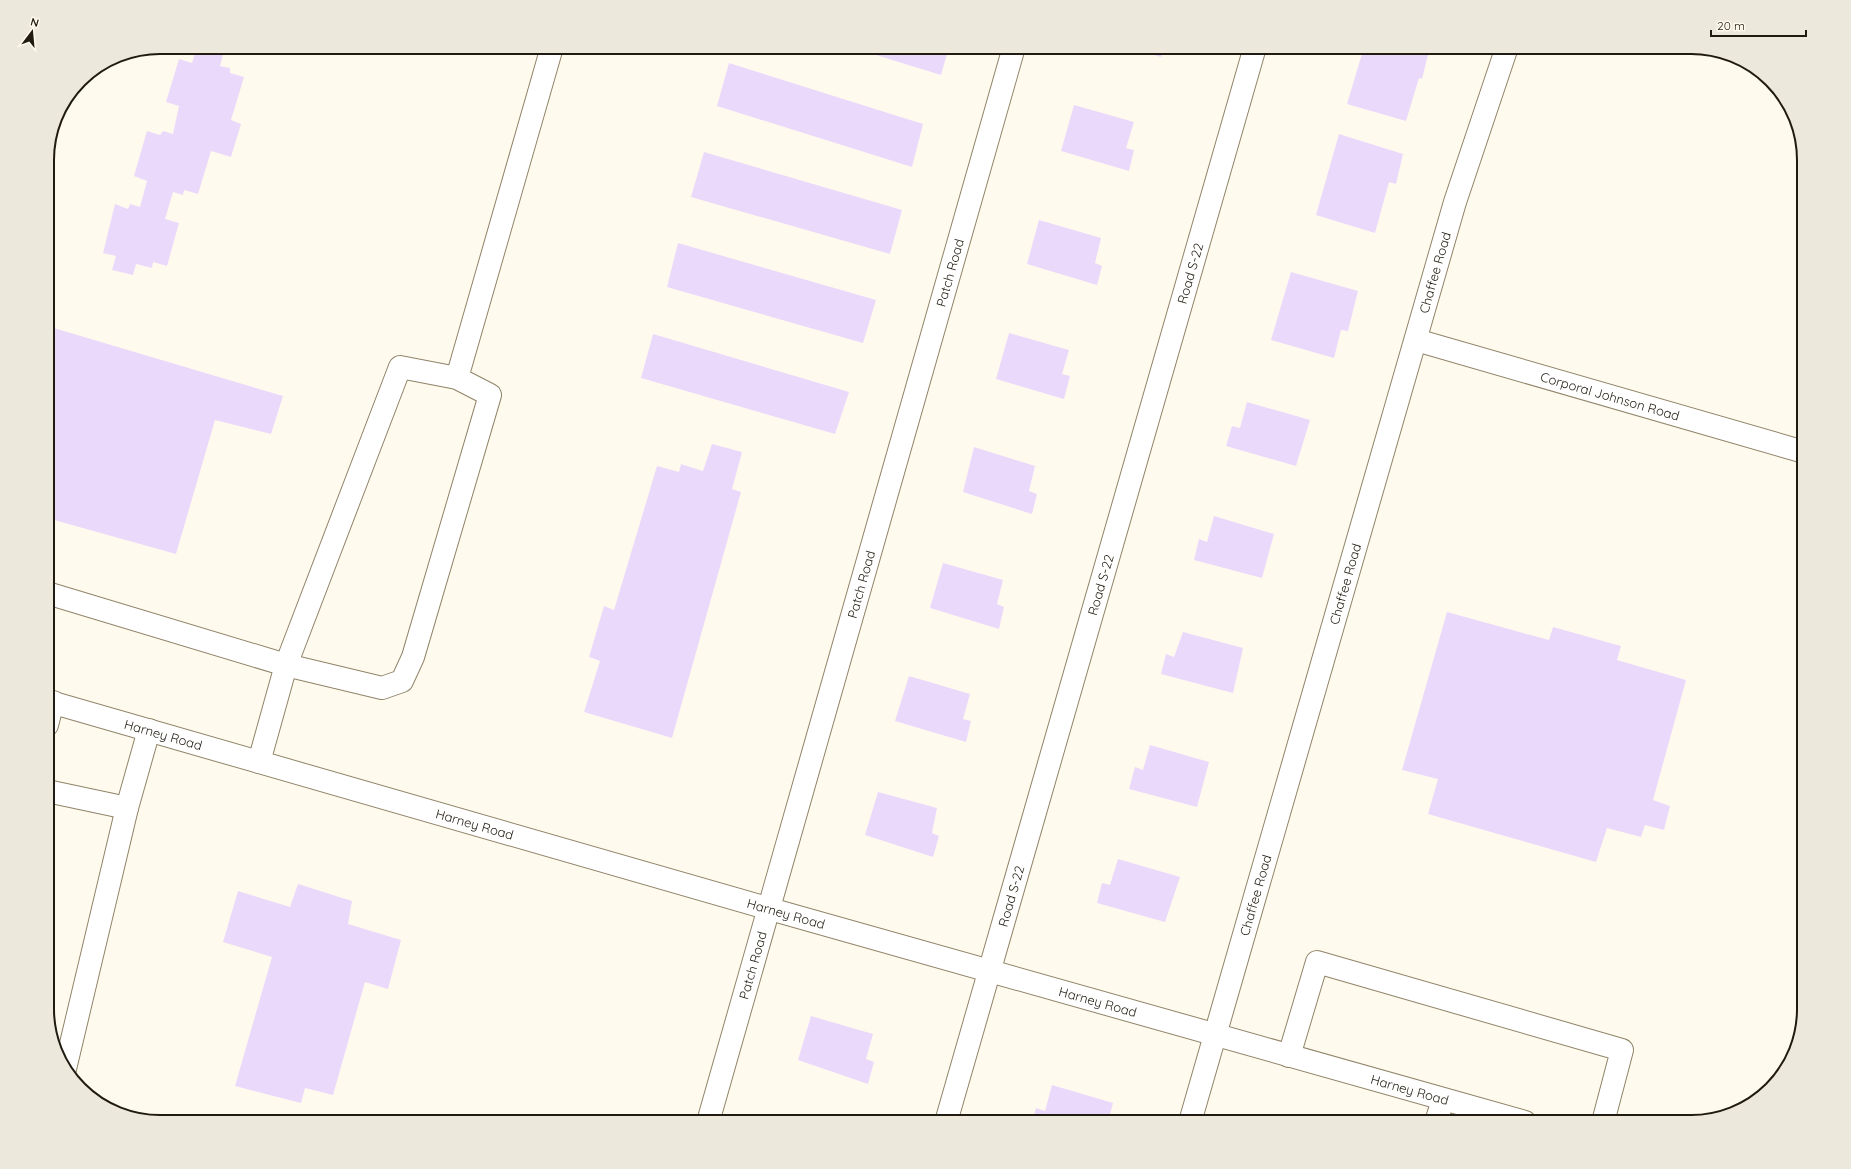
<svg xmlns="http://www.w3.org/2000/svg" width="1851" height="1169" viewBox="0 0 1851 1169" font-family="Quicksand,sans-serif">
  <rect width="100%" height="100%" fill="#fffaee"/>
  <g fill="#ebd9fb">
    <path d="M197,47H225L220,66L230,68V73L244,77L231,120L241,124L231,157L211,151L198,194L184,190L183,195L173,192L165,219L179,223L167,266L153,262L152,268L136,264L133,275L112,270L116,256L103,253L115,204L128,209L130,204L140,207L147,181L134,176L147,131L160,135L163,131L173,134L179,106L166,102L179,59L192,63Z"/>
    <path d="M850,47H949L941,75Z"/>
    <path d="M1126,47H1164L1161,57Z"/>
    <path d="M1364,47H1430L1422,79L1419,78L1406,121L1347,104Z"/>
    <path d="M729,63L923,124L912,167L717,106Z"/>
    <path d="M1074,105L1134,122L1126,148L1134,150L1129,171L1061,151Z"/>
    <path d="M1339,134L1403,154L1396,184L1389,182L1375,233L1316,215Z"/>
    <path d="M704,152L902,210L890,254L691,197Z"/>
    <path d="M1039,220L1101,238L1095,263L1102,266L1097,285L1027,264Z"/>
    <path d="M678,243L876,300L863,343L667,287Z"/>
    <path d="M1291,272L1358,291L1348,331L1341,330L1334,358L1271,340Z"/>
    <path d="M47,326L283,396L271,434L215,420L176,554L47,518Z"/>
    <path d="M1009,333L1069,350L1062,374L1070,376L1064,399L996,379Z"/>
    <path d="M653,334L849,392L835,434L641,378Z"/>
    <path d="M1247,402L1310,420L1296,466L1226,446L1232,426L1240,428Z"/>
    <path d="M712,444L742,452L732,489L741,492L672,738L584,712L600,661L589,657L604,606L614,610L657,466L679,472L681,464L703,471Z"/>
    <path d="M974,447L1035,466L1029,491L1037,494L1032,514L963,492Z"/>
    <path d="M1214,516L1274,534L1262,578L1194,560L1199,539L1207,542Z"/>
    <path d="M943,563L1003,580L997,604L1004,607L999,629L930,608Z"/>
    <path d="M1447,612L1549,640L1553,627L1621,646L1617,660L1686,680L1653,800L1670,806L1664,830L1645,825L1641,837L1607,828L1596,862L1428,814L1438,779L1402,770Z"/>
    <path d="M1183,632L1243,648L1233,693L1161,674L1166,654L1174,657Z"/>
    <path d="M909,676L970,694L963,719L971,721L966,742L895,721Z"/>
    <path d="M1150,745L1209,762L1197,807L1129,789L1135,767L1143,770Z"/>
    <path d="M878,792L937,808L932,833L939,836L933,857L865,835Z"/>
    <path d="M1118,859L1180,877L1165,922L1097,903L1102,883L1110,885Z"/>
    <path d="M298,884L352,901L348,924L401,940L388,989L365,982L333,1095L305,1088L301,1103L235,1086L272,957L223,942L238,891L290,907Z"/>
    <path d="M811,1016L873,1034L866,1059L874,1062L868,1084L798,1060Z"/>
    <path d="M1052,1085L1113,1103L1108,1122H1032L1036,1108L1045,1111Z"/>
  </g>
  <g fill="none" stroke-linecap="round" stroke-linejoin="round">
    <g stroke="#908469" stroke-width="24">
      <g id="minor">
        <path id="s1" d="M1416,340L1804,452"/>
        <path d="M457,378L490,395L413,657L402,681L382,688L286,665L400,367L457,378L552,47"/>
        <path d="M47,593L286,665L259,762"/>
        <path id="s2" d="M47,701L770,909L1525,1122"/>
        <path d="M47,725L53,702"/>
        <path d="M47,791L127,808L149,730"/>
        <path d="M1289,1056L1317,962L1622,1050L1603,1122"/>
        <path d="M65,1069L127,808"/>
        <path id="s3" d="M708,1122L1014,47"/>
        <path id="s4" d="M946,1122L1255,47"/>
        <path id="s5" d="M1190,1122L1455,202L1507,47"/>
        <path d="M1436,1122L1443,1100"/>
      </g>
    </g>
    <use href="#minor" stroke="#fff" stroke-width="22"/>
  </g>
  <g text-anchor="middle" stroke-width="3" stroke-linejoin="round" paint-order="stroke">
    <g font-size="13" fill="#201b11" stroke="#fffaee">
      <text dy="5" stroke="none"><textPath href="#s5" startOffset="884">Chaffee Road</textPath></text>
      <text dy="5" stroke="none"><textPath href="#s3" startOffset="883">Patch Road</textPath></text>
      <text dy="5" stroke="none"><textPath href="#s4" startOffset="883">Road S-22</textPath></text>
      <text dy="5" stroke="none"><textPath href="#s1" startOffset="202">Corporal Johnson Road</textPath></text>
      <text dy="5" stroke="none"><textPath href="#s4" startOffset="559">Road S-22</textPath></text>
      <text dy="5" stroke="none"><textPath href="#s5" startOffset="560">Chaffee Road</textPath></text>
      <text dy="5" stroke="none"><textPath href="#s3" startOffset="559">Patch Road</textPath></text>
      <text dy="5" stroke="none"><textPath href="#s2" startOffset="121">Harney Road</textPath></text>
      <text dy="5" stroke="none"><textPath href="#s2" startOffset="445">Harney Road</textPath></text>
      <text dy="5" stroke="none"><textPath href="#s5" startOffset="236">Chaffee Road</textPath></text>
      <text dy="5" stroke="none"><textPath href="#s4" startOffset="235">Road S-22</textPath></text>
      <text dy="5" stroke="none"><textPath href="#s2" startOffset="769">Harney Road</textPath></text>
      <text dy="5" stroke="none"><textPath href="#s3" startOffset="163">Patch Road</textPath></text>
      <text dy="5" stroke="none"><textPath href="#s2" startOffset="1093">Harney Road</textPath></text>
      <text dy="5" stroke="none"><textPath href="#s2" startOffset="1417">Harney Road</textPath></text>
    </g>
  </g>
  <path d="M0 0H1851V1169H0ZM160 54H1691A106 106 0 0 1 1797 160V1009A106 106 0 0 1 1691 1115H160A106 106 0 0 1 54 1009V160A106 106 0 0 1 160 54Z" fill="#ede8dc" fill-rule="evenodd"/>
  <path fill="none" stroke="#201b11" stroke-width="2" d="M160 54H1691A106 106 0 0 1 1797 160V1009A106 106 0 0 1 1691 1115H160A106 106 0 0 1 54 1009V160A106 106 0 0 1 160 54Z"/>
  <g transform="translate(32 32) rotate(16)" stroke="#fffaee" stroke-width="3" paint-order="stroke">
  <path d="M0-3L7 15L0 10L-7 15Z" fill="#201b11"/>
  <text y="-6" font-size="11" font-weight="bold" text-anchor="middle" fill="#201b11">N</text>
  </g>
  <path d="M1711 30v6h95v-6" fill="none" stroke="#201b11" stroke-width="2"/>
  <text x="1717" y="30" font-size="12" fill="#201b11" stroke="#fffaee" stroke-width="3" paint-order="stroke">20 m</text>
</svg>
